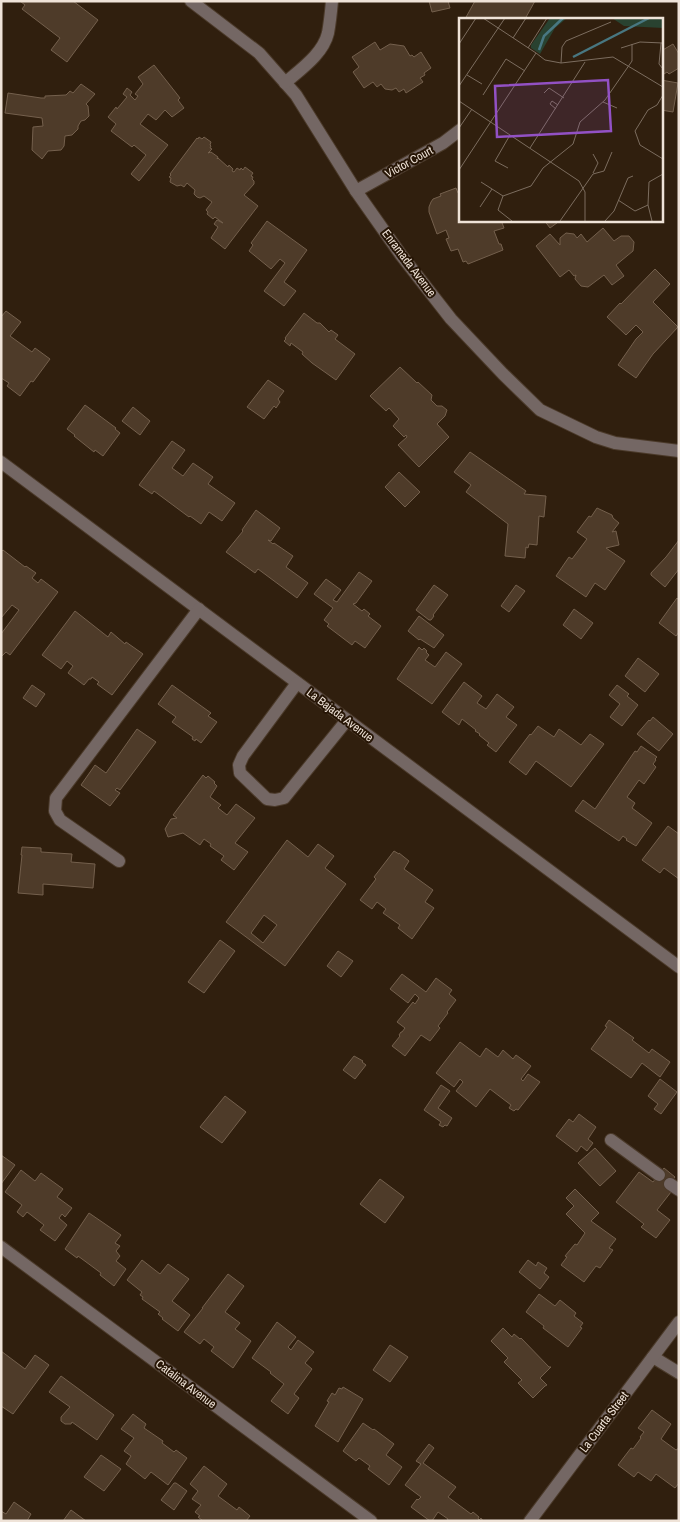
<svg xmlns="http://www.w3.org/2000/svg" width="680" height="1522" viewBox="0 0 680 1522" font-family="'Archivo Narrow',sans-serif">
  <rect width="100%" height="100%" fill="#301f0e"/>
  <g fill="#4e3b29" stroke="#74604d" fill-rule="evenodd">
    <path d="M20,1H73L98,20L67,62L51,50L60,38L22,9L25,5Z"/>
    <path d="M429,1H448L450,8L432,12Z"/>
    <path d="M475,1H535L525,19H465Z"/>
    <path d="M375,42L380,50L390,44L404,46L410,56L412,55L414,57L421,52L431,68L424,73L425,75L420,78L423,82L406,93L404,89L399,92L396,88L392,90L385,89L381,84L377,87L373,82L364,88L353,72L359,67L352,57Z"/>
    <path d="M673,44L679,54V68L669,74L667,72L661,76V51Z"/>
    <path d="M154,65L180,98L178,100L184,108L172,117L165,110L156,120L148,114L140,124L168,145L139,181L131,174L146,155L134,145L132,147L111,131L116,124L108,117L116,107L117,109L127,97L123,94L127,88L132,92L130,95L135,100L138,96L135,94L143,84L138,77Z"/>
    <path d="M661,80L678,83L673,112L661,110Z"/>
    <path d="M81,84L95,94L86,104L88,106L89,116L85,120L81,121L78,126V129L72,135L65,136L64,146L61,150L48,151L42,159L32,150L33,127L43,126L42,118L5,113L8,93L41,98H45V96L66,95L70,91L73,93Z"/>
    <path d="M199,137L202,139L204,137L211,142L210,145L211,146L210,148L212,149L208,153L211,152L218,157L217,159L218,158L228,167L229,165L233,169L232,171L234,172L237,168L240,170L241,168L243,170L245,167L253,173L251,176L253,177L252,179L254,181V184L244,195L258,206L225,249L211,238L218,227L214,224L217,220L223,223L215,217L213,219L207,214L208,212L206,210L212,202L204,196L200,198L197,197L194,194L195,190L187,183L184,187L181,185L177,186L170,182L171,178L169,177L171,175L170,174L197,138L198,139Z"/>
    <path d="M456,188L458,193L460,192V220H501L504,228L494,231L499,244H501L503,250L468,264L466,261L463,262L458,249L451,251L446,239L449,238L446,230L437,234L429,212V207L431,202L433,199L441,196L440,194Z"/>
    <path d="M544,220H561L550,228Z"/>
    <path d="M267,221L307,250L284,282L296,291L284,306L264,291L285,263L280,259L271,269L249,251L253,245L251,243Z"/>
    <path d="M603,228L614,241L621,236H629L634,242L633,251L616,265L624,276L612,285L604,275L588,287L581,286L575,279L576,275L574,276L569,270L560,277L536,246L550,234L560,245V238L566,233L574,234L577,238L581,234L587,242Z"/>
    <path d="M655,269L670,284L653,302L678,327L653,354L636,378L618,365L636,339L643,332L636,325L626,335L607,317L620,303L621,304Z"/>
    <path d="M6,311L21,322L10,336L32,352L35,348L50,359L33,382L31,381L20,396L7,386L9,383L1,378V317Z"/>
    <path d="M304,313L317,323H320L329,332L331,330L338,335L335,339L355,354L336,380L312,363L302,354L303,352L291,343L290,346L284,341L286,339L285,338Z"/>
    <path d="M400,367L417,383L418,382L432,395L431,400L437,406H442L447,410L445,416L437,424L449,437L419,467L398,445L407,437L406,435L404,437L393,426L399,419L389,408L386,411L370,396Z"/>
    <path d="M268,380L284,391L278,399L280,402L276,408L274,406L264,419L247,407Z"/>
    <path d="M85,405L116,428L115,429L120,433L103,456L95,450L94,452L74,436L75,435L67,429Z"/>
    <path d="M133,407L150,421L140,435L122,421Z"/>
    <path d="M172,441L185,450L172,468L183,476L193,463L213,477L208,484L235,503L222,521L209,512L201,524L190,516L189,517L154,491L152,494L139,485Z"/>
    <path d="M470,452L526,491L524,494L546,496L544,517L539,516L537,545L529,544L528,548L526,547L525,558L505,556L508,524L466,492L471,485L454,472Z"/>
    <path d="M399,472L420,492L405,507L385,487Z"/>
    <path d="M597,508L612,515L613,518L619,523L612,532L616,531L619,545L606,548L625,561L605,590L595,583L586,597L556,576L569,557L572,559L587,539L577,532L589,516L591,517Z"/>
    <path d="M256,510L280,528L271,541L268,540L273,544L274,543L293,556L286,567L308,583L297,598L258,569L255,573L226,552L243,531L242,530Z"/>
    <path d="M679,540V569L665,587L651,575V573L666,557Z"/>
    <path d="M3,550L25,567L26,566L36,573L32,578L38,583L41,579L58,592L10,655L6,652L1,657V634L19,610L12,605L1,618V552Z"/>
    <path d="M359,572L372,581L356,603L353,604L362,611L364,609L370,614L368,616L381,626L365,648L355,641L352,645L327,626L329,624L324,620L333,608L314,594L326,579L341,590L333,600L337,602Z"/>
    <path d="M434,585L448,595L433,615L434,616L431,620H429L416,610Z"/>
    <path d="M516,585L525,591L509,612L501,606Z"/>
    <path d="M677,598L679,600V632L676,636L659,623Z"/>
    <path d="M574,609L593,623L581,639L563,625Z"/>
    <path d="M75,611L108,637L111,632L125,644L126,642L143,654L112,695L97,684L99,682L92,677L91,679H89L84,685L68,673L73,666L67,661L61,669L42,655Z"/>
    <path d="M419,616L444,635L434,648L420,639L419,640L408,631Z"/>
    <path d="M419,647L422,650L424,648L427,651L426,652L429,655L425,660L435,667L446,652L462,664L432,704L397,679Z"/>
    <path d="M638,658L659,674L645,692L625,676Z"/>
    <path d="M464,682L482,696L477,703L486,709L497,694L514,707L506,717L517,725L496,752L487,745L489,743L479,735L480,734L475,731L476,730L462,719L459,725L442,712Z"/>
    <path d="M32,685L45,694L36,707L23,698Z"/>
    <path d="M172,685L211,713L208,716L217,722L201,743L196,739L195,741L192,739L193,737L172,722L176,717L158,704Z"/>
    <path d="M617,685L629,694L627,696L638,705L622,726L610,717L620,704L609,695Z"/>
    <path d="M653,717L673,734L659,751L637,734L649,720L650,721Z"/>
    <path d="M538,726L554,737L559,729L581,745L590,734L604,744L571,787L536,761L526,775L509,762L530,734L531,735Z"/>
    <path d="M137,729L156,742L120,790L117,788L115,790L120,793L110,806L81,785L95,765L106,773Z"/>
    <path d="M641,746L657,757L655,759L656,760L653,764L656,767L644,784L639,780L627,797L635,803L632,808L652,823L636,846L626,840L627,839L623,836L619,841L575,811L583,800L595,809L635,751L637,752Z"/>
    <path d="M203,775L206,778L208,776L215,782L214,783L217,786L210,797L221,805L218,808L227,815L236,804L255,818L235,843L248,852L234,870L221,860L224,856L210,846L211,844L204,839L200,845L183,833L168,837L165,829L171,819L177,818L173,815Z"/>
    <path d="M668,826L679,834V879L664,868L660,873L642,860Z"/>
    <path d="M287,840L308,857L318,844L334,856L325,868L346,884L285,966L226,922ZM264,915L277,925L263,943L251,933Z"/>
    <path d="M22,847L41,848V852L72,854L71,862L95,864L93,888L43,884V895L18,893L22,855H21Z"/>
    <path d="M394,851L399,854V853L409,861L404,869L433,890L425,902L434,908L412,939L398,928L400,925L383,913L386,909L377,902L372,909L360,900L376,879L374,877Z"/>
    <path d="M220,940L235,951L204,993L188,982Z"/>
    <path d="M338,951L353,961L341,977L327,966Z"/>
    <path d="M402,974L426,992L436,978L452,990L449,994L456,1000L447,1012L448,1013L438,1026L440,1028L430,1041L421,1035L405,1056L392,1046L400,1036L399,1035L401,1032H402L405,1028L397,1022L413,1002L415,1004L419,998L415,994L408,1003L390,989Z"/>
    <path d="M609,1020L634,1038L632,1040L649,1053L652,1049L670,1062L660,1077L642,1063L631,1078L591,1049L607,1027L605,1026Z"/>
    <path d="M460,1042L480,1057L486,1048L498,1057L503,1050L513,1059L516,1055L531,1066L521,1079L523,1081L528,1074L540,1082L518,1110L516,1109L514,1111L509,1108L511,1105L490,1089L476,1107L456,1091L463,1082L460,1079L454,1087L436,1073Z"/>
    <path d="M354,1056L363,1061L362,1062L366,1065L355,1079L343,1070Z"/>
    <path d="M660,1079L677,1092L661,1114L654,1109L658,1104L648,1096Z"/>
    <path d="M441,1085L450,1091L438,1108L452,1118L447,1126L445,1125L443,1127L439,1125L441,1122L424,1110Z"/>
    <path d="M225,1096L246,1112L222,1143L200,1127Z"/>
    <path d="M579,1114L596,1127L588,1139L593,1143L587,1151L581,1146L577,1152L556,1136L569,1119L573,1122Z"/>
    <path d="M595,1148L616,1171L600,1186L578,1163Z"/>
    <path d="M1,1155L15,1165L1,1184Z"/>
    <path d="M664,1168L675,1177L666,1188L671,1192L657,1210L670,1220L656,1238L641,1227L644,1224L616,1202L639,1172L653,1182Z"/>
    <path d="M21,1170L35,1181L41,1173L63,1189L57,1197L72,1208L65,1217L62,1214L59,1218L67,1225L55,1241L40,1230L44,1225L31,1215L27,1212L23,1217L17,1212L22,1205L5,1192Z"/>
    <path d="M380,1179L404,1197L385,1223L360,1204Z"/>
    <path d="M575,1189L599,1213L591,1221L616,1239L609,1248L613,1250L600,1268L596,1266L584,1282L561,1265L567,1257L565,1256L575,1244L577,1245L585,1233L566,1214L574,1206L566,1198Z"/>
    <path d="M89,1213L121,1235L115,1243L120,1246L116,1251L120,1256L116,1261L126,1269L114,1286L100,1275L101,1273L78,1256L77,1258L65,1249Z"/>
    <path d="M142,1260L160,1274L168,1264L189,1279L172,1301L190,1315L178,1331L162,1319L163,1318L158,1314L160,1312L142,1299L143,1297L140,1295L142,1292L127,1280Z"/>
    <path d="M528,1260L536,1266L538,1262L547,1268L544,1273L549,1277L540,1289L519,1272Z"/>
    <path d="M228,1274L244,1286L225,1312L240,1323L235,1329L251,1341L233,1368L211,1351L214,1347L204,1339L200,1344L184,1332L203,1308H202Z"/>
    <path d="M539,1294L555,1306L560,1300L576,1313L574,1316L583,1323L580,1327L582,1328L568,1347L543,1328L544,1326L526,1312Z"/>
    <path d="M277,1322L296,1337L288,1347L291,1350L298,1340L314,1352L305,1363L312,1369L294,1394L299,1398L288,1414L271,1401L284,1384L270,1373L271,1372L252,1358Z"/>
    <path d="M503,1328L512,1337L514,1334L520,1339L521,1338L549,1367H551L540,1378L547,1385L545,1386L533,1398L518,1383L522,1380L504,1362L508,1358L491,1341Z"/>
    <path d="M390,1345L408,1357L390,1382L373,1370Z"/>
    <path d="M1,1351L25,1369L35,1355L49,1365L13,1414L1,1406Z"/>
    <path d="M61,1376L114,1415L97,1440L72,1422L71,1424H65L61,1421V1417L70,1407L49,1392Z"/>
    <path d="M343,1387L363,1399L338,1442L315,1426L329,1402L327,1401L332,1393L335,1395L339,1388L342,1389Z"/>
    <path d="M652,1410L671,1424L661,1439L676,1450L679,1448V1483L675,1488L656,1474L651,1481L638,1472L634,1477L618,1465L631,1448L633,1449L641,1438L640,1437L644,1432L638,1428Z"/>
    <path d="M133,1414L146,1424L144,1428L163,1441L162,1443L174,1452L176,1450L187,1458L168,1485L151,1472L145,1479L126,1464L131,1456L124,1451L134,1438L121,1429Z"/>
    <path d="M363,1423L373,1430L374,1429L394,1444L386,1455L402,1467L389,1485L368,1469L370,1466L359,1458L356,1461L343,1451Z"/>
    <path d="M429,1444L434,1448L423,1463L456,1487L448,1497L471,1514L473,1512L479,1517L478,1519L479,1520L481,1518L483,1521H447L448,1519L438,1512L432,1521H430L411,1507L417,1499L418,1500L421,1497L405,1485L421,1464L416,1461Z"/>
    <path d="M101,1455L121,1469L104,1491L84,1477Z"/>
    <path d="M204,1466L227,1484L218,1496L237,1510L239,1507L250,1516L246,1521H203L198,1517L200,1516L195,1512L201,1505L192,1499L198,1491L190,1484Z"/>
    <path d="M174,1483H176L187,1491L174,1510L161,1500Z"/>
    <path d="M14,1502L31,1514L27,1521H1V1511L6,1514Z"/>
    <path d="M71,1510L86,1521H63Z"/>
  </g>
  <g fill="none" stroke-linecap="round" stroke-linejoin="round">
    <g stroke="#4b3a2a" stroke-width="14">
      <g id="minor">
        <path d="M191,1L259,53L296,95L356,191L401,255L451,319L503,374L540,410L596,437L615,443L679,451"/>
        <path d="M285,83C301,69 323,54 328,33C330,22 331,12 332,1"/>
        <path d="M356,191L443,143L460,130"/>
        <path d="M1,462L679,967"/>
        <path d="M297,683L243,756L239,765L240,773L267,799L275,800L284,798L347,720"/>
        <path d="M119,861L60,820L55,811L56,798L199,609"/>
        <path d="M611,1140L659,1175"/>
        <path d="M670,1184L679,1190"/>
        <path d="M1,1247L371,1521"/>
        <path d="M653,1357L679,1373"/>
        <path d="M530,1521L679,1322"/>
      </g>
    </g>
    <use href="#minor" stroke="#746764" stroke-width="12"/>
  </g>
  <g text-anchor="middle" stroke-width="4" stroke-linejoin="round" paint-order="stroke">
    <g font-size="12" fill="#efe3d8" stroke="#261505">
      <text transform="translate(409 162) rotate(-29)" y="4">Victor Court</text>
      <text transform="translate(409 263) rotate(53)" y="4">Enramada Avenue</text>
      <text transform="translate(340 715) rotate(37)" y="4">La Bajada Avenue</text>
      <text transform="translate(186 1384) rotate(37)" y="4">Catalina Avenue</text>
      <text transform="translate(604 1422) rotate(-53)" y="4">La Cuarta Street</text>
    </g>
  </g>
  <g transform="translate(459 18)">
    <rect width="204" height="204" fill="#301f0e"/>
    <path d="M91,0H108L96,10L81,36L72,30V27ZM153,0H204V10L165,8Z" fill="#294230"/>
    <path fill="none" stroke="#487781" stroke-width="2.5" d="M80,32L85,18L104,0M114,39L190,0"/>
    <path fill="none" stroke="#7c6d5f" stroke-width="1" d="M24,0L77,35M54,20L67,0M202,25L200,46L204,51M0,26L17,0M69,30L88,0M162,30L181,24L204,25M77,35L86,42L102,45L154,39L204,69M102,45L103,29L107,23L152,4M8,57L23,66M0,68L46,0M85,75L90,70L105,80M24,77L47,41L66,53M204,77L198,87L189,92L176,113L181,127L204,141M0,83L120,163L126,174V203M144,84L158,90M97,91L91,86L93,83L99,87M0,110L13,91M71,130L126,44M134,136L139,145L134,155M49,150L36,143L51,117M0,152L77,35M22,164L44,178M159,182L176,193L189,187M21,189L33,171M53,203L39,192L44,178L72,168L84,150L114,126L121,104L146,82L173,43V26M101,203L134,156L145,153L153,134M146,203L155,193L169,160L174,158M193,203L189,187L190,164L204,156"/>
    <path fill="#9251c4" fill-opacity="0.15" stroke="#9251c4" stroke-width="2.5" d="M149,62L152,113L38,119L36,68Z"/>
    <rect width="204" height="204" fill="none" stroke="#efe3d8" stroke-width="2.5"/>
  </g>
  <rect width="680" height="1522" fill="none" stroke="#efe3d8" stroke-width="5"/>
</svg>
